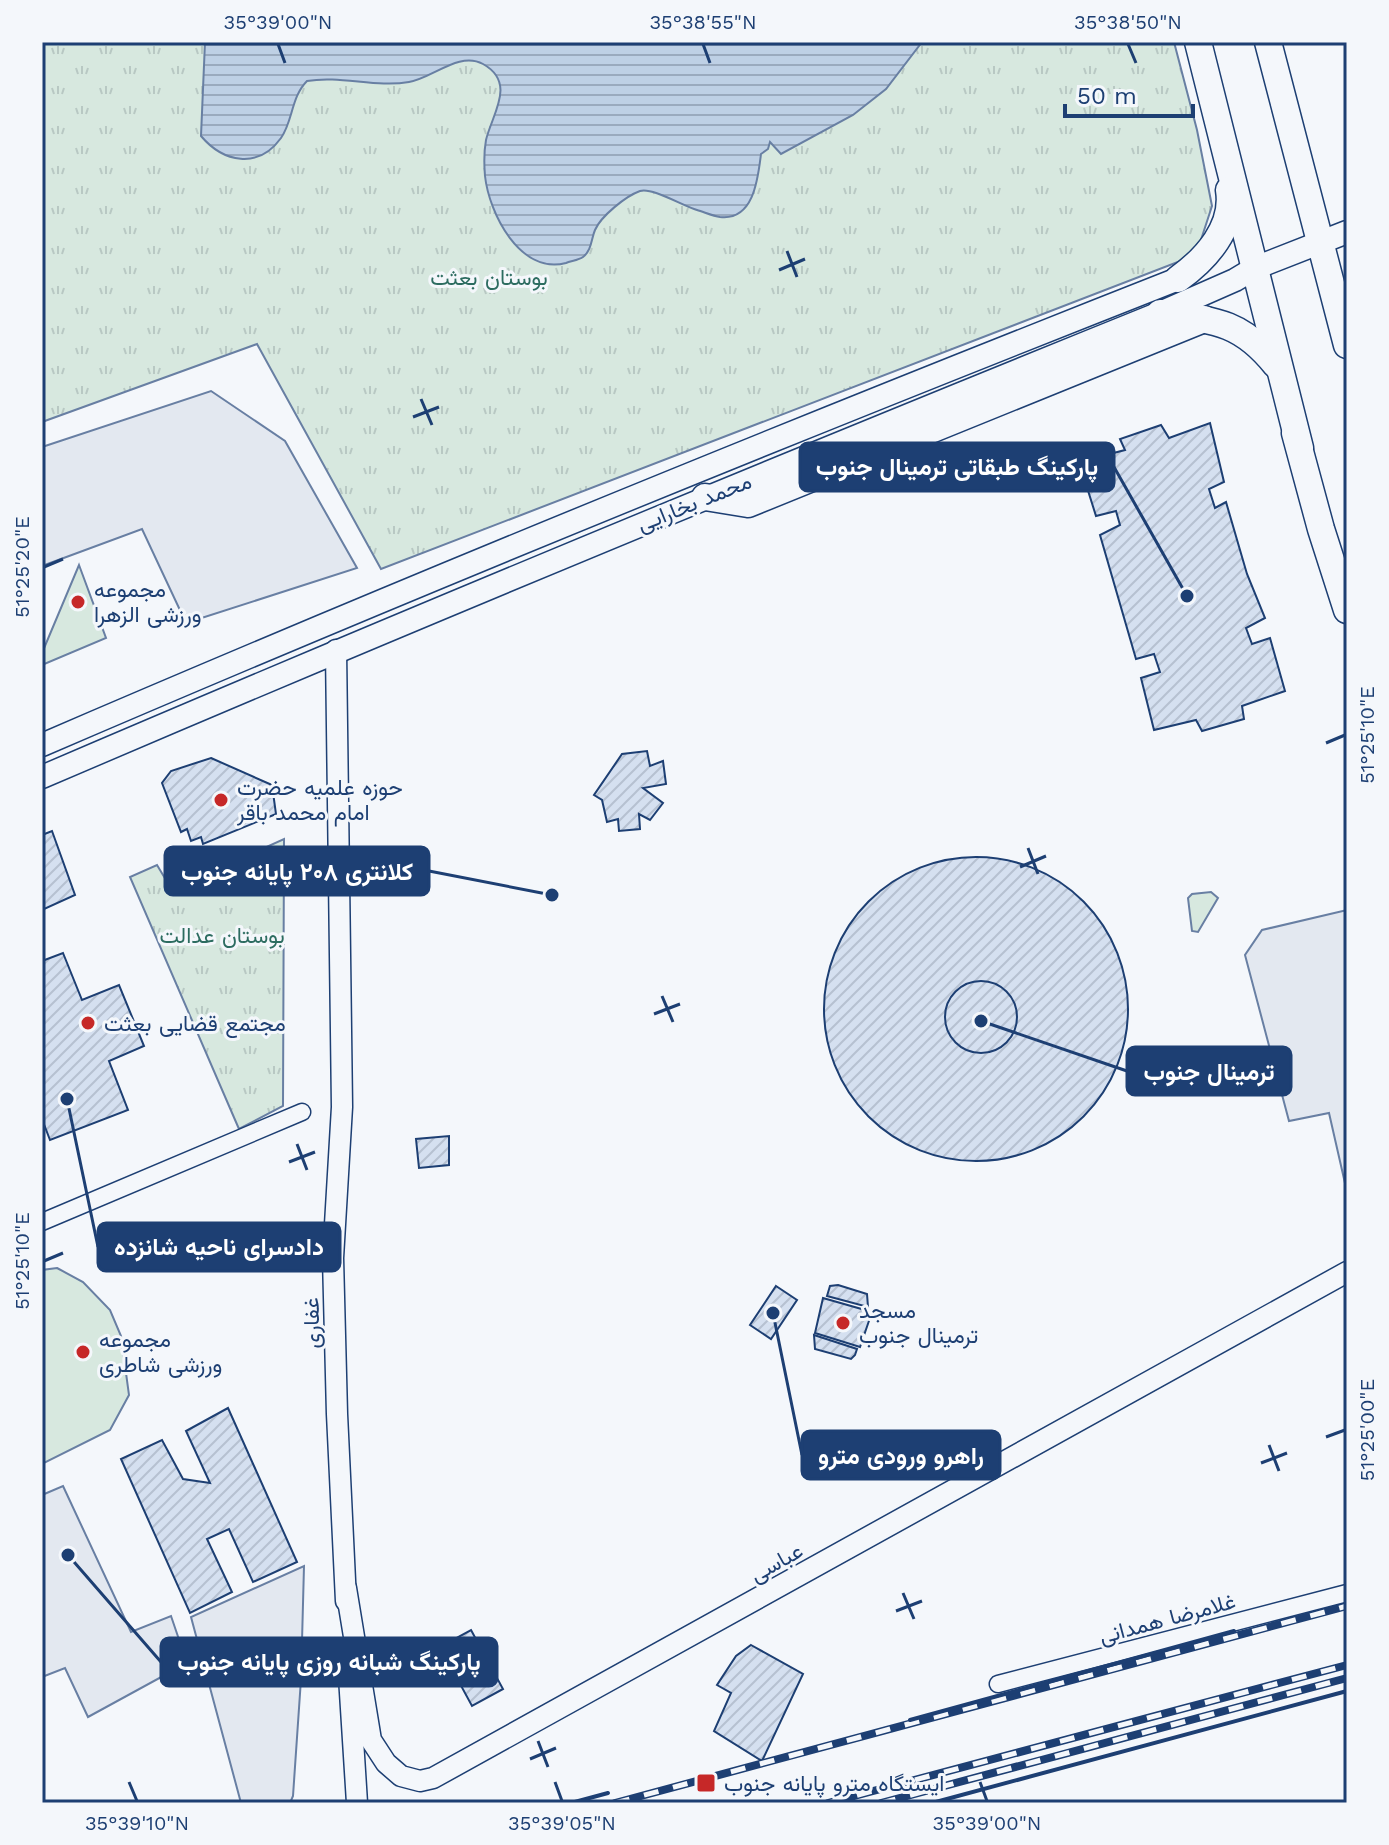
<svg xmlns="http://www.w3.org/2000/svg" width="1389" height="1845" viewBox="0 0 1389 1845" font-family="'Work Sans',Vazirmatn,sans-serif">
  <defs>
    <pattern id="park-tufts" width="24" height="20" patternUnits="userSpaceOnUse" patternTransform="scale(2)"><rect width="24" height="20" fill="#d7e8df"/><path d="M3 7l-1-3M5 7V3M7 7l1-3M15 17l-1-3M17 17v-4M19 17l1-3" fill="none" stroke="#b8c8c3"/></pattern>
    <pattern id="water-rules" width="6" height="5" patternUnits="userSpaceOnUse" patternTransform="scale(2)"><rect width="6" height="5" fill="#bed0e5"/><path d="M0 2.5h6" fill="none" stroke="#9aaabe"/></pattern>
    <pattern id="building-hatch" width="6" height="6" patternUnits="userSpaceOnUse" patternTransform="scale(2)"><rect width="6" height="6" fill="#d5e0f0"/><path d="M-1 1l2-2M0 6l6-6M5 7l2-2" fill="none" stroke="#b6c1d1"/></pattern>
  </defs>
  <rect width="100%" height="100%" fill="#f4f7fb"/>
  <g fill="#d7e8df" stroke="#687fa3" stroke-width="2">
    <path d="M79,565L106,638L42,665V653Z"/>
    <path d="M1211,892L1218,898L1198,932L1192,931L1188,898L1192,894Z"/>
    <path d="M57,1268L83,1282L110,1310L121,1336L129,1395L110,1430L42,1464V1270Z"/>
  </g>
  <g fill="url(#park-tufts)" stroke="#687fa3" stroke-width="2">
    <path d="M42,42H1174L1197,130L1212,206L1196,255L381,569L257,344L42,422Z"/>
    <path d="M284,839L283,1106L239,1129L130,877L157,865L172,890Z"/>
  </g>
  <g fill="#e3e8f0" stroke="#687fa3" stroke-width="2">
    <path d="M211,391L285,441L357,568L186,623L142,529L42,566V447Z"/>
    <path d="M1347,910V1192L1329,1113L1289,1121L1245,955L1262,930Z"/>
    <path d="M63,1486L131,1632L171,1616L187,1663L88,1717L65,1668L42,1677V1495Z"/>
    <path d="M304,1566L301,1679L293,1796L290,1803H241L191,1617Z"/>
  </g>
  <path fill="url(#water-rules)" stroke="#687fa3" stroke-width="2" d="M205,42H922L886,89L853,115L781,154L770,142L768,149L761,154C758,178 754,221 720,217C713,216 704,212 697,210C683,206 652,187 640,191C626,196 601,216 595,230C591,239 592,250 583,257C579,260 571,261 566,263C520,275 489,213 485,176C484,164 484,151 486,140C492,114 517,83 483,64C459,51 433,78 409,82C376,88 340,75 307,81C291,97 293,121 281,138C258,170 223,162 201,136Z"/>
  <g fill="url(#building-hatch)" stroke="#1d3f73" stroke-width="2">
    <path d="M1210,423L1224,482L1209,489L1215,508L1226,502L1247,574L1265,618L1246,628L1252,644L1270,638L1285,691L1242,706L1244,719L1202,731L1196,720L1154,730L1141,678L1160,672L1154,654L1136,659L1100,535L1120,525L1116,511L1096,516L1079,462L1125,450L1120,439L1161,425L1169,438Z"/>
    <path d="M647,751L650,766L663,761L666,784L643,788L663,803L650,820L639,814L640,829L619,831L618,819L607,822L602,800L594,795L622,754Z"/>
    <path d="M211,758L272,785L276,814L203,844L201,837L191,841L187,829L181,832L162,783L171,771Z"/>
    <path d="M52,831L75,895L42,910V835Z"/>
    <circle cx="976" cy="1009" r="152"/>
    <path d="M63,953L82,1000L119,985L144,1046L109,1061L128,1110L50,1140L42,1119V961Z"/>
    <circle cx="981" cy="1017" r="36"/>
    <path d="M449,1136V1165L419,1168L416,1139Z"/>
    <path d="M838,1285L867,1294L868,1307L827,1296L830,1286Z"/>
    <path d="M776,1286L797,1300L771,1339L750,1325Z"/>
    <path d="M823,1298L872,1312L860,1347L815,1333Z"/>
    <path d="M814,1335L857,1349L855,1355L851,1359L815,1349Z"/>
    <path d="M228,1408L297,1562L253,1582L229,1529L207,1539L232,1592L190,1613L121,1459L162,1440L183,1479L210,1483L186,1431Z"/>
    <path d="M471,1630L503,1689L472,1706L440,1647Z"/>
    <path d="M751,1645L803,1674L762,1761L714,1731L731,1693L717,1685L736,1656Z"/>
  </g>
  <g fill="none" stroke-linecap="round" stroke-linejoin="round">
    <g stroke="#1d3f73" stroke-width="19">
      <g id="minor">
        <path d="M42,1222L302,1112"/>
        <path d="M998,1684L1347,1593"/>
      </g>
    </g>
    <g stroke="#1d3f73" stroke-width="23">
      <g id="tertiary">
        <path d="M336,650L342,1107L333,1258L337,1414L346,1601"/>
        <path d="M346,1588L371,1740L386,1763L401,1776L420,1781L433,1778L1347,1272"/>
        <path d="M348,1661L357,1803"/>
      </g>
    </g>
    <g stroke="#1d3f73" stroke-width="25">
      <g id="secondary">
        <path d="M42,745C418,583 797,429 1178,279"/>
        <path d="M42,777C413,618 786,464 1160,313L1235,280L1255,268L1347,232"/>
      </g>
    </g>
    <g stroke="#1d3f73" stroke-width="29">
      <g id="trunk">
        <path d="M1198,42L1300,448"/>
        <path d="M1268,42L1347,345"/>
        <path d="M1178,279C1206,259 1235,227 1229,190"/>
        <path d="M1160,313C1213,320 1241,321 1276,365"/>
        <path d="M1295,433L1321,529L1347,610"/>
        <path d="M705,497L748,504L1204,319"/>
      </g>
    </g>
    <use href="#minor" stroke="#f4f7fb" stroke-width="16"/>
    <use href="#tertiary" stroke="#f4f7fb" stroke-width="20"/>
    <use href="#secondary" stroke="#f4f7fb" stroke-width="22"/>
    <use href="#trunk" stroke="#f4f7fb" stroke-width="26"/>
    <g stroke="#1d3f73" stroke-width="8">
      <g id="rail">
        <path d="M615,1803L1347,1606"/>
        <path d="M828,1803L1347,1665"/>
        <path d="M881,1803L1347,1678"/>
      </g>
    </g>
    <use href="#rail" stroke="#f4f7fb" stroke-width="5" stroke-dasharray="15" stroke-linecap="butt"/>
    <g stroke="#1d3f73" stroke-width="4">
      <path d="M910,1720L1234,1631"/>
      <path d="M571,1803L608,1793"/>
      <path d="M932,1803L1347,1691"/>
    </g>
  </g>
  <path fill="none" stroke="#1d3f73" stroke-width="3" d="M278,44L285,63M703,44L710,63M1128,44L1136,63M787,251L797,277M779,270L805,259M421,399L432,425M413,417L439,407M44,567L63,559M1326,743L1345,735M1028,848L1038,874M1020,867L1046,856M662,996L673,1022M654,1014L680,1004M297,1144L307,1170M289,1162L315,1152M44,1261L63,1253M1326,1437L1345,1430M1269,1445L1279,1471M1261,1463L1287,1453M903,1593L914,1619M896,1611L922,1601M538,1741L548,1767M530,1759L556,1748M129,1782L137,1801M555,1782L562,1801M980,1782L987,1801"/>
  <g fill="#c62828" stroke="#f4f7fb" stroke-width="3">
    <circle cx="78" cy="602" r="8"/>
    <circle cx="221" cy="800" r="8"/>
    <circle cx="88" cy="1023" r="8"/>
    <circle cx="843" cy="1323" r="8"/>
    <circle cx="83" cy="1352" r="8"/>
    <rect x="696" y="1773" width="20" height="20" rx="4"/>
  </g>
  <g text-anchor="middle" stroke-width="6" stroke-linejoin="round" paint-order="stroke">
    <g font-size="22" fill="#2c6c60" stroke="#f4f7fb">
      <text x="489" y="285">بوستان بعثت</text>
      <text x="222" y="943">بوستان عدالت</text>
    </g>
    <g font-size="22" fill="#1d3f73" stroke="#f4f7fb">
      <text transform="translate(694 502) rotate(-22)" y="8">محمد بخارایی</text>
      <text transform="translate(311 1323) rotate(-91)" y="8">غفاری</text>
      <text transform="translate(776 1562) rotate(-29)" y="8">عباسی</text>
      <text transform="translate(1167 1618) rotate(-15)" y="8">غلامرضا همدانی</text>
    </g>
    <g font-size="22" fill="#1d3f73" stroke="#f4f7fb" text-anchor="start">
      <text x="94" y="597">مجموعه<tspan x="94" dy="25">ورزشی الزهرا</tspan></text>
      <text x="237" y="795">حوزه علمیه حضرت<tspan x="237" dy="25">امام محمد باقر</tspan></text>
      <text x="104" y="1031">مجتمع قضایی بعثت</text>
      <text x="859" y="1318">مسجد<tspan x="859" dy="25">ترمینال جنوب</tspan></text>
      <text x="99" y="1347">مجموعه<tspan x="99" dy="25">ورزشی شاطری</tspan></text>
      <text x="724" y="1791">ایستگاه مترو پایانه جنوب</text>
    </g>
  </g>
  <path fill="none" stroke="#1d3f73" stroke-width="3" d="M1187 596L1114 467M552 895L429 871M981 1021L1127 1071M67 1099L98 1247M773 1313L802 1455M68 1555L161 1662"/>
  <g fill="#1d3f73" stroke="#f4f7fb" stroke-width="3">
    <circle cx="1187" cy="596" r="8"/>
    <circle cx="552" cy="895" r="8"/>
    <circle cx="981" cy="1021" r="8"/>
    <circle cx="67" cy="1099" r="8"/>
    <circle cx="773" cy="1313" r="8"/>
    <circle cx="68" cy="1555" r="8"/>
  </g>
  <g fill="#1d3f73" stroke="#1d3f73" stroke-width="3">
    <rect x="800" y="443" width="314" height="48" rx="8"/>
    <rect x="165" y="847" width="264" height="48" rx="8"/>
    <rect x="1127" y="1047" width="164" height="48" rx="8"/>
    <rect x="98" y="1223" width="242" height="48" rx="8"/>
    <rect x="802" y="1431" width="198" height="48" rx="8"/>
    <rect x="161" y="1638" width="336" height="48" rx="8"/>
  </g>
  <g font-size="24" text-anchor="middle" font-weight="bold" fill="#fff">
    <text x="957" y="475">پارکینگ طبقاتی ترمینال جنوب</text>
    <text x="297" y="880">کلانتری ۲۰۸ پایانه جنوب</text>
    <text x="1209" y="1080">ترمینال جنوب</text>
    <text x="219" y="1255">دادسرای ناحیه شانزده</text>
    <text x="901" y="1464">راهرو ورودی مترو</text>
    <text x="329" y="1670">پارکینگ شبانه روزی پایانه جنوب</text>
  </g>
  <rect width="1389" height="1845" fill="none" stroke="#f4f7fb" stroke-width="88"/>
  <path d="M1065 104v12h128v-12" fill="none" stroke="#1d3f73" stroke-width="4"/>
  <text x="1077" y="104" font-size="24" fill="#1d3f73" stroke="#f4f7fb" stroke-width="6" paint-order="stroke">50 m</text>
  <rect x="44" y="44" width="1301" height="1757" fill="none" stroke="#1d3f73" stroke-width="3"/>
  <g font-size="20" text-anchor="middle" fill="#1d3f73">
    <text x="278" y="29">35°39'00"N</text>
    <text x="703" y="29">35°38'55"N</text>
    <text x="1128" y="29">35°38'50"N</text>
    <text transform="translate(22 567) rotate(-90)" y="7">51°25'20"E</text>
    <text transform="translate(1367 735) rotate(-90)" y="7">51°25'10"E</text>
    <text transform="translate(22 1261) rotate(-90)" y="7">51°25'10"E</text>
    <text transform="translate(1367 1430) rotate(-90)" y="7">51°25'00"E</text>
    <text x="137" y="1830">35°39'10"N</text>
    <text x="562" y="1830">35°39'05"N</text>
    <text x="987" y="1830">35°39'00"N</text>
  </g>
</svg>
